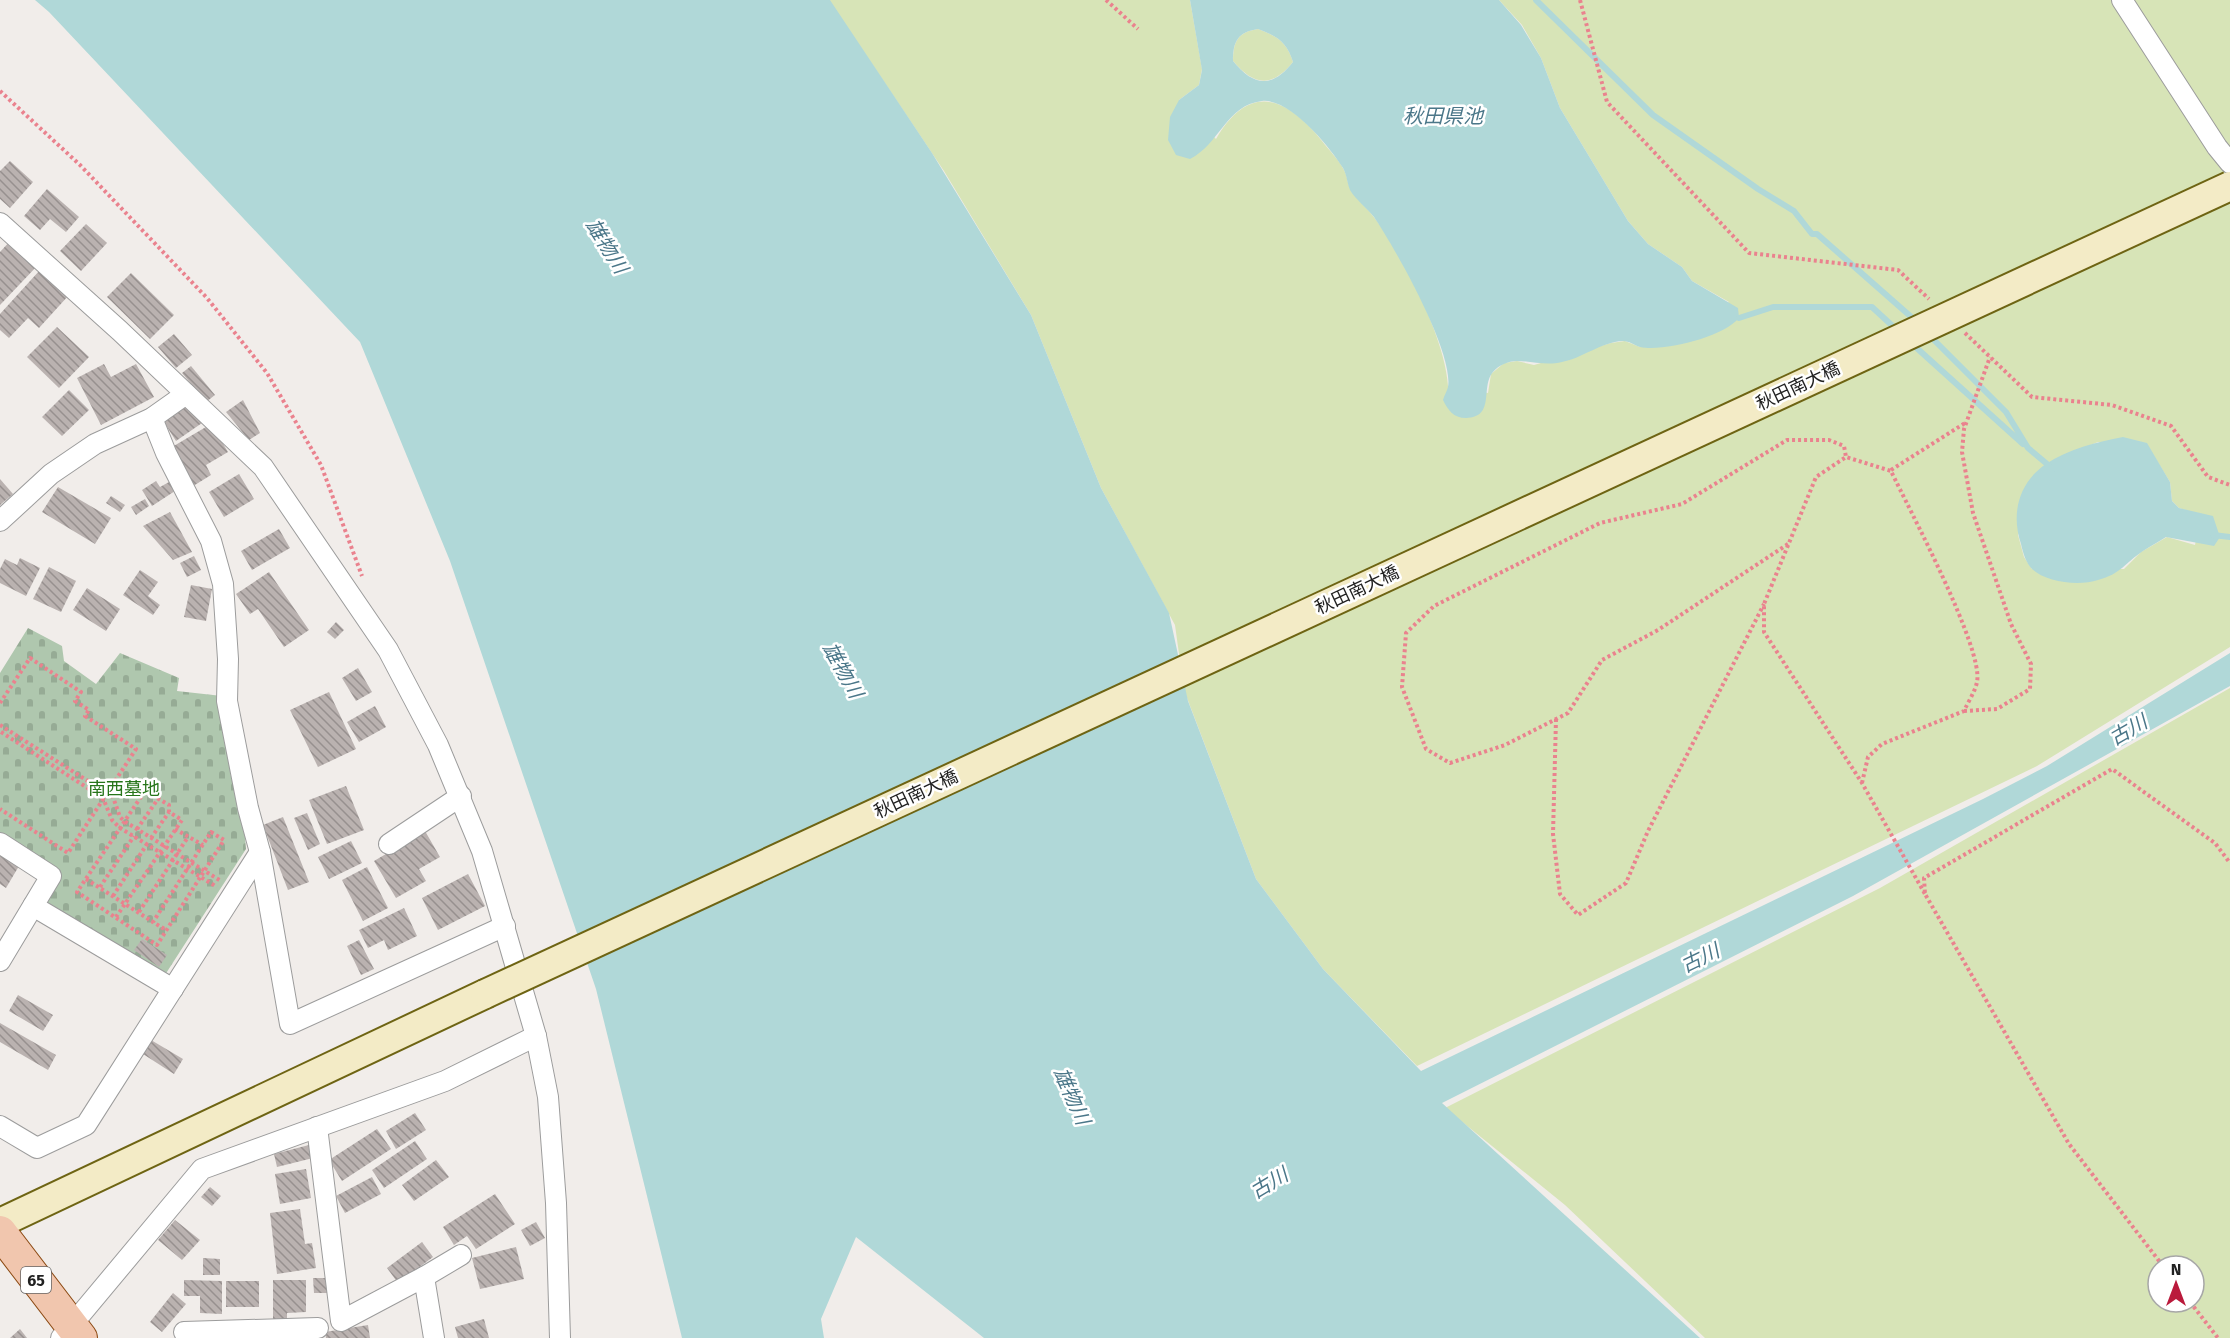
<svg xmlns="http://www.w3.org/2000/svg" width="2230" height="1338" viewBox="0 0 2230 1338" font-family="'Fira Sans','Noto Sans JP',sans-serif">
  <defs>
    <pattern id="cemetery-stones" width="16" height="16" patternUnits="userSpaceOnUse" patternTransform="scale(1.5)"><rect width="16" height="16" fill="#afc7ae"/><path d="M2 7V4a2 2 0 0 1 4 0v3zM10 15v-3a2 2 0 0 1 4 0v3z" fill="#96ab95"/></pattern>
    <pattern id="building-back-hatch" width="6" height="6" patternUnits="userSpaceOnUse" patternTransform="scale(1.5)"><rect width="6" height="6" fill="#bab2b0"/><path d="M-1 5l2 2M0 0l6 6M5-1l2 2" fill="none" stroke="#97908f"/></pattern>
  </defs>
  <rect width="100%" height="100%" fill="#f1edea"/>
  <g fill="#d7e4b7" fill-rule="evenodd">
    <path d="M829,0H1190L1202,69L1199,85L1179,100L1216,139C1249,83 1285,95 1322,141C1329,150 1339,160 1344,170C1348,177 1347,185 1352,192C1358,200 1366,207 1373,216C1403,254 1445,338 1448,386L1488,393L1491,374L1504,363L1517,361L1534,365L1611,343L1625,341L1640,347L1729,302L1692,281L1682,267L1648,244L1628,221L1560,108L1541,58L1522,25L1499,0H2230V647L2037,766L1417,1066L1323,969L1256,879L1184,690L1175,625L1101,488L1031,315L944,171ZM2098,442L2146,443L2170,482L2172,501L2179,508L2201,515L2195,545L2167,537L2141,552L2124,569H2032L2024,557L2018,535L2058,458Z"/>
    <path d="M1258,29C1277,36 1287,42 1293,62C1272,88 1254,86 1233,61C1233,41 1238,32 1258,29Z"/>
    <path d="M2230,688V1338H1705L1565,1205L1445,1108L1880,888ZM2158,1266H2194V1302H2158Z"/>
  </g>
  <path fill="url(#cemetery-stones)" d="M28,628L62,646L64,661L96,684L120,653L179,678L177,691L222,696L231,777L243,815L246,849L163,978L44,904L61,876L0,837V673Z"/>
  <g fill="#b0d8d8" fill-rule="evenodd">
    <path d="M35,0H830L932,153L1031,315L1101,488L1169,613L1188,701L1256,879L1323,969L1421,1071L1983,799L2047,766L2230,653V686L1853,896L1442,1103L1700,1338H984L856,1237L821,1319L824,1338H682L596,989L450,561L360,342L49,12Z"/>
    <path d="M1190,0H1499L1521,25L1541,58L1560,108L1628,221L1648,244L1682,267L1692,281L1738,308L1739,318C1723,337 1664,352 1640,347C1634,345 1629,341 1623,341C1601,342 1583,358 1562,362C1546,366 1532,361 1517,361C1508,361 1499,365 1493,372C1480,387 1496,417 1466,418C1453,418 1448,410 1443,400C1444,396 1447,391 1448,387C1454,352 1395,248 1374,217C1367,208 1356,200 1350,190C1347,183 1347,175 1343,168C1330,147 1290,98 1262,101C1226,105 1220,144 1190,159L1176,155L1168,140L1170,117L1179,100L1199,85L1202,70ZM1258,29C1277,36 1287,42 1293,62C1272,89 1253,86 1233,61C1233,41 1238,32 1258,29Z"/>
    <path d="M2123,437L2147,443L2170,482L2172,501L2179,508L2213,516L2220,537L2214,546L2166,537C2159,542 2150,546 2143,551C2125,563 2121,574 2098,580C2080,586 2047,583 2032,569C2026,563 2023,553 2021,544C2011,514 2018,483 2046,464C2068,449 2097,442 2123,437Z"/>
  </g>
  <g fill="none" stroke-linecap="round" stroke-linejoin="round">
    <g stroke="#b0d8d8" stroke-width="6">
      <path d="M1536,0L1653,115L1758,189L1794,211L1812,234H1817L1917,322"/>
      <path d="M1739,318L1773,307H1872L1898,331"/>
      <path d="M1928,334L2006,412L2028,448L2053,469"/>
      <path d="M1910,342L2023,444"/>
      <path d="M2213,535L2230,537"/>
    </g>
  </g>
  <g fill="url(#building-back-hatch)">
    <path d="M10,161L33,182L10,208L0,199V171Z"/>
    <path d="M47,189L79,217L66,232L50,219L40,230L24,216Z"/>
    <path d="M86,224L107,243L81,271L60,251Z"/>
    <path d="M11,240L38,265L0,305V252Z"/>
    <path d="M40,270L69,295L39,328L28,318L9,338L0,330V314Z"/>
    <path d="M131,273L174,315L150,339L107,297Z"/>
    <path d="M57,327L89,357L59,388L27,357Z"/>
    <path d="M174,334L192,355L176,368L158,347Z"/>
    <path d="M104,364L111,377L136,364L154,397L101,425L77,378Z"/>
    <path d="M191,366L215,395L206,402L182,373Z"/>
    <path d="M69,390L89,410L62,436L42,417Z"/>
    <path d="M243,400L260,433L249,440L226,412Z"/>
    <path d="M187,402L202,423L176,441L162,419Z"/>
    <path d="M211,424L228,452L206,465L211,475L190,488L167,450Z"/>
    <path d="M239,474L254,499L224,517L209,492Z"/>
    <path d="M0,479L13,494L0,505Z"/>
    <path d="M156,481L160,487L169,482L175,491L152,506L142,490Z"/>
    <path d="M58,487L111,518L95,544L42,512Z"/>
    <path d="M111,496L125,505L120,512L106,503Z"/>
    <path d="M145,499L149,506L136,515L131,507Z"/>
    <path d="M170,512L192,552L173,560L143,526Z"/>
    <path d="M279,529L290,548L252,570L241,551Z"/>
    <path d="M194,556L201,570L187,577L180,563Z"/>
    <path d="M20,558L40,568L26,596L0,583V569L5,559L17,565Z"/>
    <path d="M49,567L76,581L61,612L33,599Z"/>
    <path d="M140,570L158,582L148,596L160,605L153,615L123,595Z"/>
    <path d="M269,572L309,630L284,647L258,609L250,614L236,594Z"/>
    <path d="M191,585L212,589L206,621L184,617Z"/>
    <path d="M87,588L120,609L106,631L73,610Z"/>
    <path d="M336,622L344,630L335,639L327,632Z"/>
    <path d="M358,668L372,692L356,701L342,678Z"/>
    <path d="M329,692L356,749L318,767L290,710Z"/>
    <path d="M375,706L386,727L359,742L347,722Z"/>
    <path d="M346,786L364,830L327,844L309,800Z"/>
    <path d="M307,813L320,844L308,850L294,818Z"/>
    <path d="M283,817L309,882L288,890L263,825Z"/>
    <path d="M425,831L440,857L419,869L426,881L396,898L374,861Z"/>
    <path d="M351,841L362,863L329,879L318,857Z"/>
    <path d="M0,855L19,866L6,888L0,884Z"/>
    <path d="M367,867L388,908L363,921L342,880Z"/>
    <path d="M468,874L485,906L438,930L422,898Z"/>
    <path d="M404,908L417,936L388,950L384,940L368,948L359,930Z"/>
    <path d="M142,939L167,955L159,967L134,950Z"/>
    <path d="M359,940L374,969L361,975L347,946Z"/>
    <path d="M18,995L53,1015L43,1031L9,1011Z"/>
    <path d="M0,1023L56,1055L48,1070L0,1042Z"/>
    <path d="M151,1040L183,1059L174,1074L143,1054Z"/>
    <path d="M415,1113L426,1130L396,1149L386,1131Z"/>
    <path d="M377,1129L391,1149L342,1181L329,1160Z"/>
    <path d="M415,1141L427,1159L384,1188L372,1170Z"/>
    <path d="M309,1145L313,1158L277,1167L274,1154Z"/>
    <path d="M436,1160L449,1177L414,1201L402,1185Z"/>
    <path d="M306,1169L311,1198L280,1204L275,1174Z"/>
    <path d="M372,1177L381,1194L345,1213L336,1196Z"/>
    <path d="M210,1187L221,1196L212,1206L201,1197Z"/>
    <path d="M495,1194L515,1224L476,1249L467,1236L454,1245L443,1227Z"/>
    <path d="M300,1209L305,1244L312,1243L316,1268L277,1274L270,1213Z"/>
    <path d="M175,1220L200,1240L182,1260L158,1240Z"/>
    <path d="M536,1222L545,1238L530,1246L521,1230Z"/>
    <path d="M422,1242L433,1257L398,1283L387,1268Z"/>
    <path d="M516,1247L524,1279L480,1289L472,1258Z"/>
    <path d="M203,1258L220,1259V1275H203Z"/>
    <path d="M313,1278H330V1293H314Z"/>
    <path d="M184,1280L222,1281V1314L200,1313V1296H184Z"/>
    <path d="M273,1280H306V1312L287,1313V1321H273Z"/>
    <rect x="226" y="1281" width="33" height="26"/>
    <path d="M173,1293L186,1304L162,1332L150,1322Z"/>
    <path d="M484,1319L489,1338H458L455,1327Z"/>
    <path d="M368,1325L370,1338H326L325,1332Z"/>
    <path d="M20,1329L27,1338H10Z"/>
  </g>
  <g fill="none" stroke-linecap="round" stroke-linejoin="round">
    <g stroke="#9c9c9c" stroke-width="22">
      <g id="street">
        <path d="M2122,0L2217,147L2230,163"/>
        <path d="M0,223L120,331L263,467L388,650L438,745L482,851L536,1036L548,1097L556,1203L560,1338"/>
        <path d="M152,418L166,453L211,541L223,584L228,659L227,701L248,808L260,852L290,1024L505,926"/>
        <path d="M0,521L51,474L95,444L152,418L186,394"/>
        <path d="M0,843L51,876L0,961"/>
        <path d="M389,844L461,796"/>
        <path d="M33,906L173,989"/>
        <path d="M0,1126L37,1148L86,1125L260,852"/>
        <path d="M317,1127L341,1321L424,1277L434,1338"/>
        <path d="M424,1277L461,1255"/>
        <path d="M184,1332L318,1328"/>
        <path d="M61,1338L202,1169L445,1081L536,1036"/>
      </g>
    </g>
    <g stroke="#6e6413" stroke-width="32">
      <path id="secondary" d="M0,1223L485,994"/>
    </g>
    <g stroke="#8c4a13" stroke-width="34">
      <path id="primary" d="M0,1232L81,1338"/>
    </g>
    <g stroke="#ea828e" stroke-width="4" stroke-dasharray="3 3" stroke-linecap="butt">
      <path d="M1106,0L1138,29"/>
      <path d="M1580,0L1607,102L1749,253L1898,270L1929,299"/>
      <path d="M0,91L80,165L207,298L267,373L321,465L362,576"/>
      <path d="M1965,333L2032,397L2112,405L2171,426L2208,477L2230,485"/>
      <path d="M1891,470L1965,423"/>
      <path d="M1788,544L1658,630L1602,660L1568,713L1505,745L1450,763L1426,749L1402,687L1406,633L1434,606L1600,523L1682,504L1787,440H1829L1844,446L1846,457"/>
      <path d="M0,703L30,658L81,692L75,701L89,710L85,716L136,749L68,853L0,809"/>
      <path d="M1964,711L1997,709L2030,689L2031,664L2011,624L1973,513L1962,452L1964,429L1990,357"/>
      <path d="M1556,719L1553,834L1560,894L1578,915L1626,883L1648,831L1764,604"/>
      <path d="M0,725L113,797L120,817L124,821L221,881"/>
      <path d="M1,732L103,798L112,820L120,828L217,887"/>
      <path d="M1862,783L1868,757L1882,744L1964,711C1968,702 1975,692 1977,682C1984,649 1908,507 1891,471L1846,457L1816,477L1764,604V632L1862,783L1925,894"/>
      <path d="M137,829L158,799"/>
      <path d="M175,829L203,845"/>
      <path d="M151,838L169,812"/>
      <path d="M86,879L153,922"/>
      <path d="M100,887L134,836"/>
      <path d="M113,896L147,844"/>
      <path d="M139,912L188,837"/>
      <path d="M116,917L182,820L169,812V805L145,791L77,892L157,945L224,840L211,832L153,922L166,930"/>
      <path d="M2163,1266L2069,1144L1925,894L1924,878L2112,769L2215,843L2230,863"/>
      <path d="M2190,1302L2218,1338"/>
    </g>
    <use href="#street" stroke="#fff" stroke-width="20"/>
    <use href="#secondary" stroke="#f3ebc6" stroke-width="28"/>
    <use href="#primary" stroke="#f1c6ae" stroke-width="32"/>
    <g stroke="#6e6413" stroke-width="32" stroke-linecap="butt">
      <path id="secondary-bridge" d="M485,994L2230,186"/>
    </g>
    <use href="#secondary-bridge" stroke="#f3ebc6" stroke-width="28"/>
  </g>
  <g text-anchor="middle" stroke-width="5" stroke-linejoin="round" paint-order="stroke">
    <rect fill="#fff" stroke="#646464" stroke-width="1.5" x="21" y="1267" width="30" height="26" rx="4.5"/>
    <g font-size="16" font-weight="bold" fill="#222">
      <text x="36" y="1286">65</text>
    </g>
    <g font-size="18" fill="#222" stroke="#fff">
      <text transform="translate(1798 386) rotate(-25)" y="6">秋田南大橋</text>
      <text transform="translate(1357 590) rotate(-25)" y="6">秋田南大橋</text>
      <text transform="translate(916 794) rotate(-25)" y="6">秋田南大橋</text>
    </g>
    <g font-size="18" fill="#27751a" stroke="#fff">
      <text x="124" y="795">南西墓地</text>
    </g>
    <g font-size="20" font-style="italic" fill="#4b7789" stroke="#fff">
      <text x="1443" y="123">秋田県池</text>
      <text transform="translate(607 246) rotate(58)" y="7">雄物川</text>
      <text transform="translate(843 670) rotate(61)" y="7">雄物川</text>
      <text transform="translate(2128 730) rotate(-30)" y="7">古川</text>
      <text transform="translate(1700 958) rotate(-26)" y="7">古川</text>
      <text transform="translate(1072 1096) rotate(66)" y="7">雄物川</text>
      <text transform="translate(1269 1183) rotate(-31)" y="7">古川</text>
    </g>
  </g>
  <g transform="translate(2176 1284)"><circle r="28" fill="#ffffff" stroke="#a7a7a7" stroke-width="1.5"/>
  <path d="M0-4.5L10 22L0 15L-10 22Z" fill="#ba1a3c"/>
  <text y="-9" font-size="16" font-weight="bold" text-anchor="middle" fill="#222222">N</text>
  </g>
</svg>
